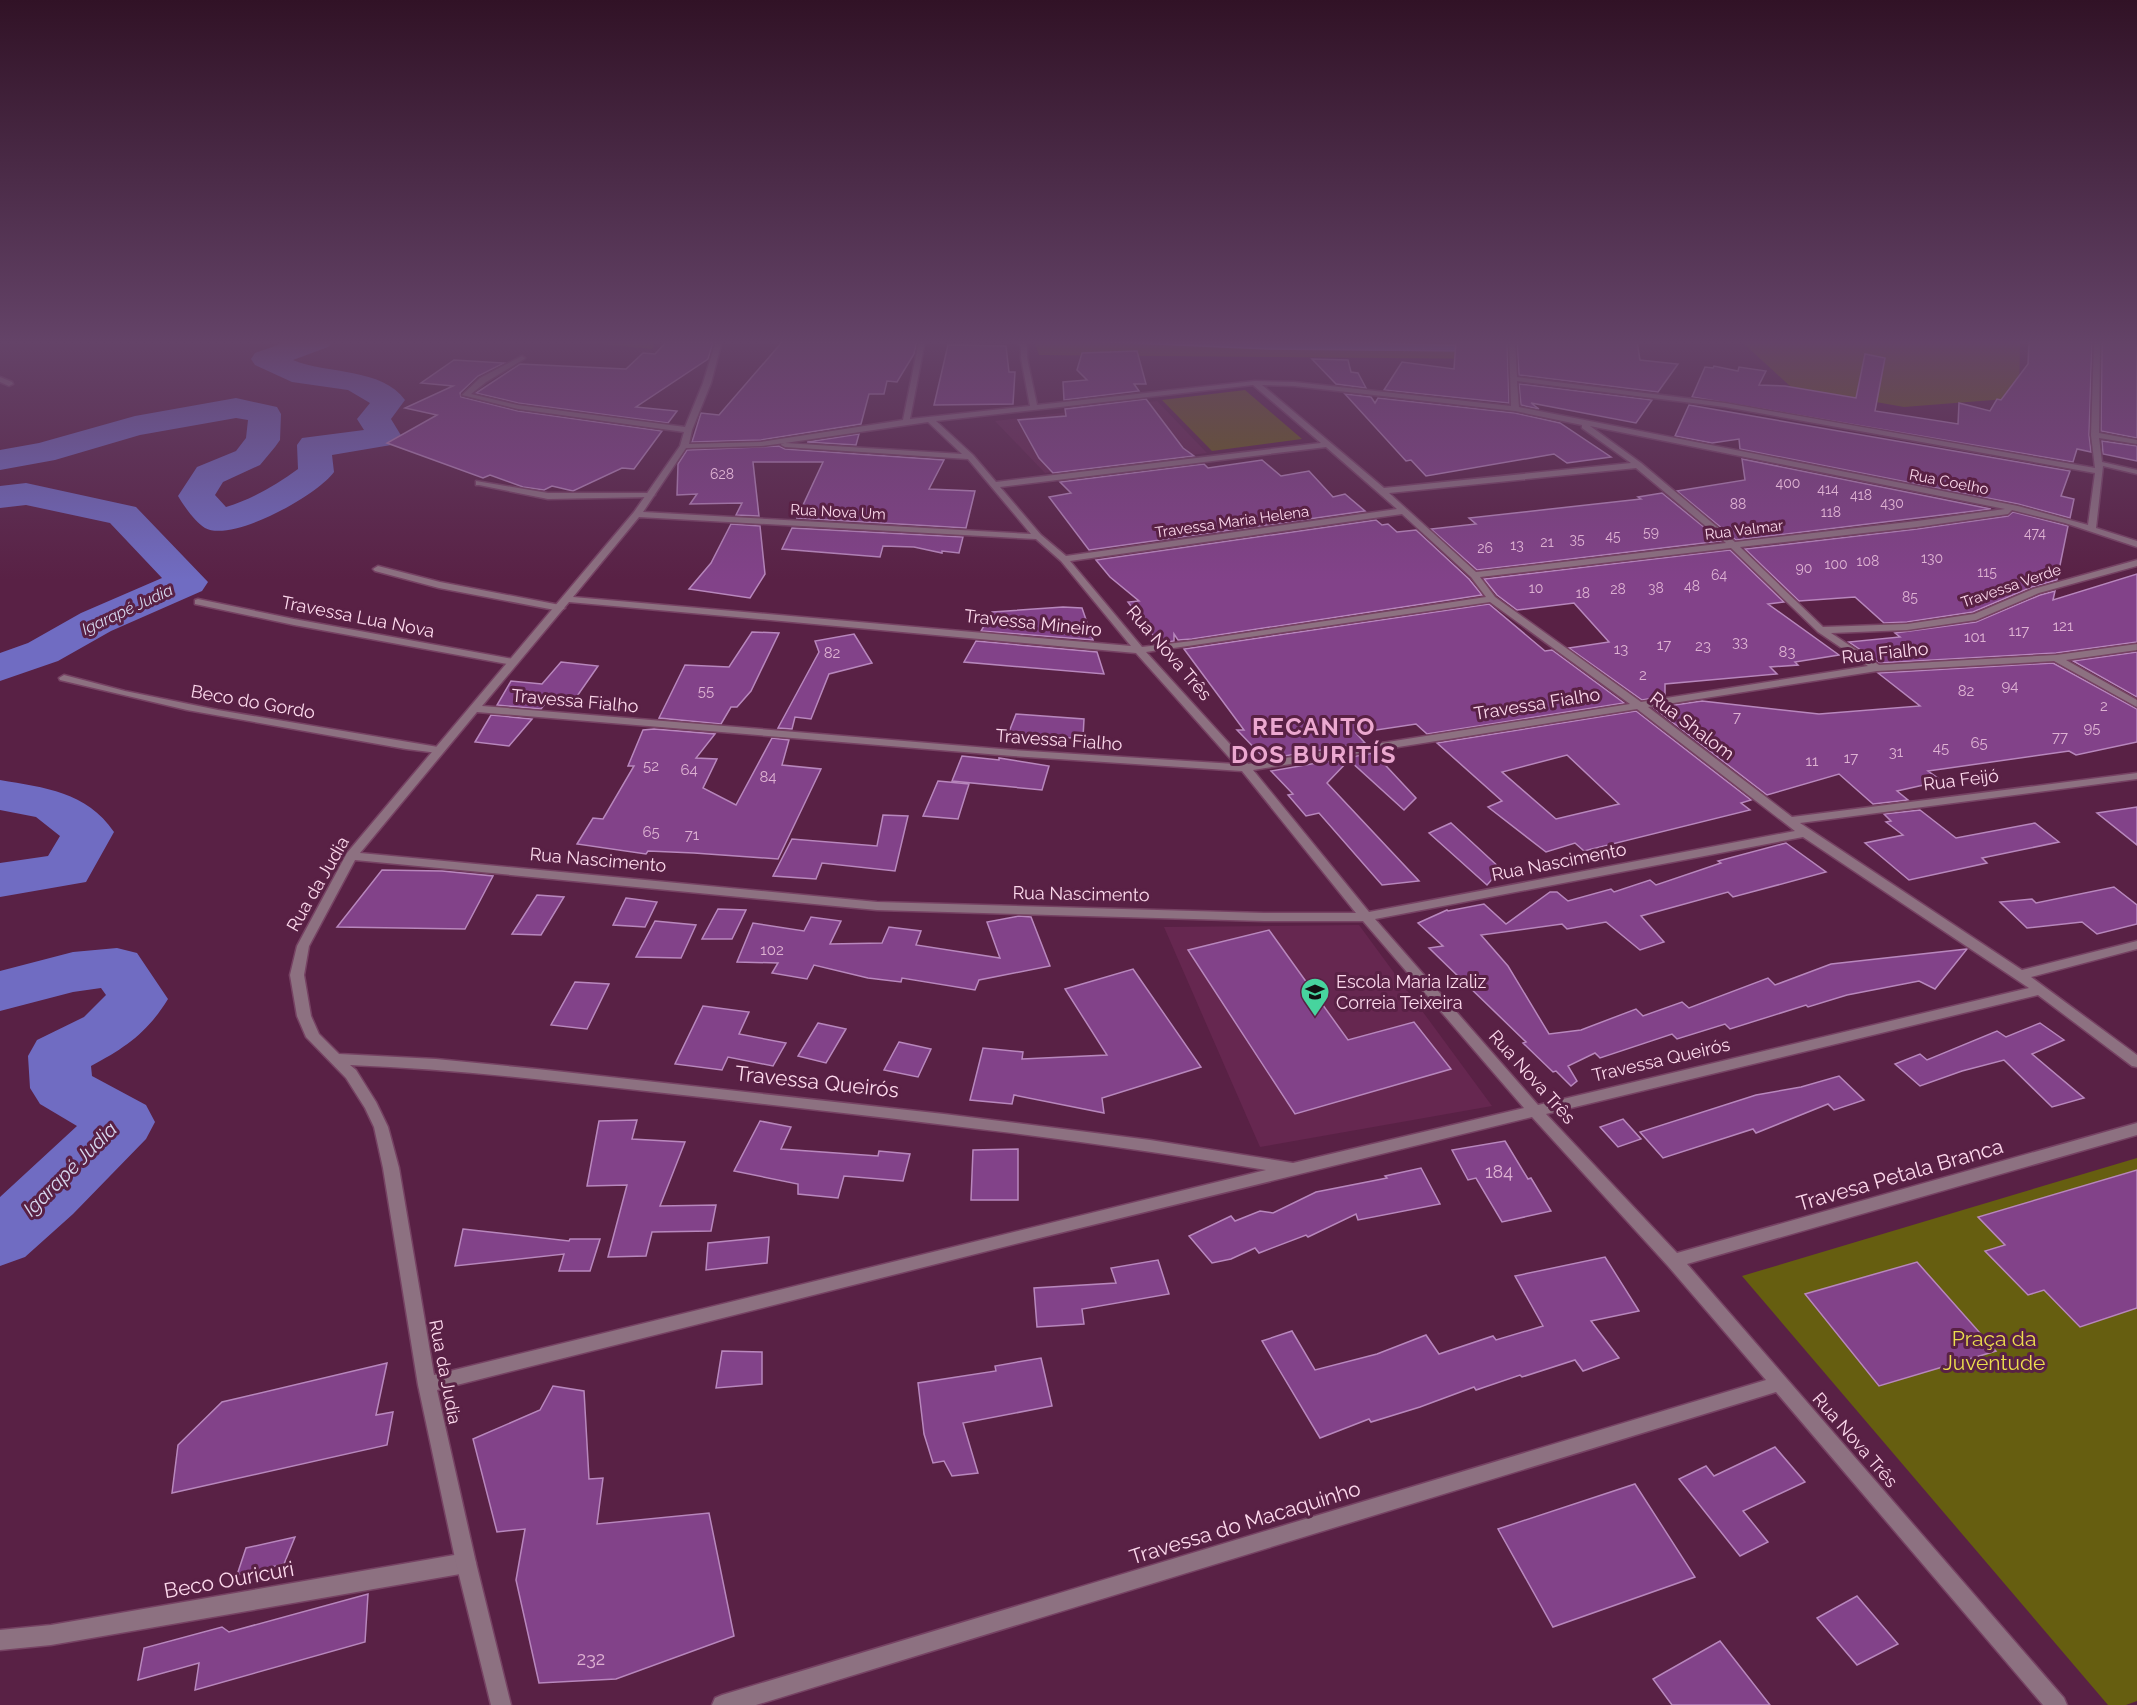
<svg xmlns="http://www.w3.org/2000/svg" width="2137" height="1705" viewBox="0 0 2137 1705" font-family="Raleway,sans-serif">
  <rect width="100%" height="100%" fill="#592145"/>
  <g fill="#662750">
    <path d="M1157,401L1207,453L1045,473L995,421Z"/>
    <path d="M1359,925L1492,1106L1260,1147L1164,927Z"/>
  </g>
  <g fill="#665e10">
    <path d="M570,341H655L652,349Z"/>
    <path d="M1034,341H1501V359L1039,355Z"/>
    <path d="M1741,341H2020L2019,398L1904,407L1791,387Z"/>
    <path d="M1245,390L1302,439L1212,451L1162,400Z"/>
    <path d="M2137,1158V1701L2126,1705H2108L1742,1276Z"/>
  </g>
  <path fill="#706cc2" stroke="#9a8ccf" stroke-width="1.5" d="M1088,341L1337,342L1482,346L1466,351L1268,349Z"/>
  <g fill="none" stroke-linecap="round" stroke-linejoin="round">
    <g fill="#706cc2" fill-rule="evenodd">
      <path d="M289,341H333L328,347L293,360C326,374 383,368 405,400L391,419L402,437L397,444L332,455L334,472C318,495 232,543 205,528C195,522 184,506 178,496L197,467L236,451L246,438L248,420L236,418L140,435L55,460L0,470V450L39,443L135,416L236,398L277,407L281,414L280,440L275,447L260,465L223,482L215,495L226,507C253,499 276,485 298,469L297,445L302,438L364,430L357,419L370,403L348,390L292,382L255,365L251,359L255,353Z"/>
      <path d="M26,483L136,507L208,582L202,591L111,631L58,661L0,681V653L28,643L81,613L162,578L110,523L26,505L0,508V486Z"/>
      <path d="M0,780C45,788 86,791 114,832L86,882L0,897V863L48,856L60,836L36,817L0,810Z"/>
      <path d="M117,948L137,953L168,999C147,1033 125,1048 91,1066L92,1076L146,1105L155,1122L146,1139L73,1214L25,1257L0,1266V1197L77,1126L40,1104L30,1088L28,1056L37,1040L84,1017L106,995L101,988L73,992L0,1011V971L73,952Z"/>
    </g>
  </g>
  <g fill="#824289" stroke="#b887bd" stroke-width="1.5" fill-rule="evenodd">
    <path d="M667,341L713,343L708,359L636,407L677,411L668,423L518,403L476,393L520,364L626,369L643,353L655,354Z"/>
    <path d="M783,341L838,343L839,341H917L914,354L897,382L887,381L884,394H869L861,424L761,440L692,442L701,413L719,415Z"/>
    <path d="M1456,341H1507L1509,403L1384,390L1402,362L1454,369Z"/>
    <path d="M1517,341H1637L1640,360L1678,364L1658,392L1519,375Z"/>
    <path d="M2029,341H2092L2089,435L2091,452L2077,449L2073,462L1692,397L1705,367L1713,368L1714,366L1738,371L1739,367L1766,371L1759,385L1785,386L1856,398L1865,354L1885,358L1875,411L1958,424L1959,403L1990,411L1997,399L2001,400L2028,364Z"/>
    <path d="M2102,341H2137V438L2101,431Z"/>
    <path d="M948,345L1006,346L1009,372H1015L1013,404L934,405Z"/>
    <path d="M1137,351L1146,384H1134L1139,391L1064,400L1063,382L1087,380L1077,370L1082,353Z"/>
    <path d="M1312,359L1348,360L1351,372L1358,373L1366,388L1336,384Z"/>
    <path d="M454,360L504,363L478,376L460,393L461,397L518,411L662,431L634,469L622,468L573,491L552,486L544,490L523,487L490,475L483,478L387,443L437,415L405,408L453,386L421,383Z"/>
    <path d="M1519,384L1652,400L1636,423L1531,403L1539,409L1521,405Z"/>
    <path d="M1345,394L1371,397L1375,403L1378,398L1515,413L1560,423L1611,457L1567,463L1554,454L1426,476L1411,460L1406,461Z"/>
    <path d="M1146,399L1183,448L1194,456L1053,473L1039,458L1018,420L1066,416L1065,409Z"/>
    <path d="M1689,405L2070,471L2061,496L2074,499L2070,518L2018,504L1740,449L1739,439L1712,443L1675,436Z"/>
    <path d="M859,434L856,445L807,442Z"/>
    <path d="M2102,441L2137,446V461L2103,454Z"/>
    <path d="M779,446L785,449L944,460L929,489L975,491L966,528L797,518L823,462H753L759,516L736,515L742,503L690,504L697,494L677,495L678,464L687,450Z"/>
    <path d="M1742,459L1991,509L1736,540L1677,491L1745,480Z"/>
    <path d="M1262,460L1281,476L1309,471L1333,497L1345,494L1365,511L1089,550L1049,497L1071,493L1060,482L1204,464L1208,468Z"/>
    <path d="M1662,493L1721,541L1477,570L1431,529L1476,524L1469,518L1641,499L1638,497Z"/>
    <path d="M2013,512L2068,526L2057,580L2032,587L1973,612L1907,622L1884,623L1855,597L1799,601L1745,549L1917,529L2008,516Z"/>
    <path d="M1376,520L1382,525L1388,524L1397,532L1416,530L1469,579L1482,595L1192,639L1178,640L1174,634V641L1159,643L1128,602L1139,601L1110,577L1096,560Z"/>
    <path d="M731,524L760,526L765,574L750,598L689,589L711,563Z"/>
    <path d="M792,528L963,537L959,553L942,551V553L914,547L883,546L880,557L782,549Z"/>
    <path d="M1730,550L1784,602L1768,604L1839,655L1795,662L1798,665L1770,667L1777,674L1665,684V696L1642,700L1569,648L1609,642L1574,603L1517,610L1497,595L1484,579Z"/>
    <path d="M2137,574V642L2056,653L1880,663L1849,642L1900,637L1895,633L1976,622L2040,595L2055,591L2053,600Z"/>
    <path d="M1489,604L1545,651L1552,650L1624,703L1427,734L1416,724L1356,733L1365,743L1265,759L1237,730H1244L1184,649Z"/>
    <path d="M1063,607L1082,608L1093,640L981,631L992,612Z"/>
    <path d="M752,632L779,633L751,691L737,707H731L721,724L659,718L685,665L729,667Z"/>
    <path d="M854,634L872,663L829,674L811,719L795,717L792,729L778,728L819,652L815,641Z"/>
    <path d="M976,641L1097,652L1104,674L964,662Z"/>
    <path d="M2137,652V697L2073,661Z"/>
    <path d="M561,662L598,666L573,702L548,700L541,709L497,705L511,681L542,684Z"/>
    <path d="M2053,663L2137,709V742L2076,755L2069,751L1928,771L1942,781L1897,791L1908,800L1873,804L1839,774L1767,795L1654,708L1702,701L1819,714L1920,706L1878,673Z"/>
    <path d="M1636,711L1751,800L1741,803L1750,810L1584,851L1575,843L1546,852L1488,807L1502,801L1437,743ZM1567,755L1619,804L1556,819L1502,772Z"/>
    <path d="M1016,714L1084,719L1083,738L1007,737Z"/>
    <path d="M491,715L532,719L509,746L475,742Z"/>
    <path d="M654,729L715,734L696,758L717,759L703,788L736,805L772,738L789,740L782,765L821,769L778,859L694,853L648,851L646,854L577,844L593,818L603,819L634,766H628L643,730Z"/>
    <path d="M1374,753L1416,798L1404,810L1349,760L1327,783L1419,881L1382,885L1319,813L1306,816L1288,795L1293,794L1271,771Z"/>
    <path d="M962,756L999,760V758L1049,766L1042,790L952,781Z"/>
    <path d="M938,781L969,784L958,819L923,816Z"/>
    <path d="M2137,807V845L2097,813Z"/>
    <path d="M1920,810L1956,838L2035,823L2059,842L1982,858L1987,863L1909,880L1865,843L1903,835L1886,822L1891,821L1884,814Z"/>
    <path d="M883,815L908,816L895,871L822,863L816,879L773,876L792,839L877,846Z"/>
    <path d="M1451,823L1501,869L1487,885L1429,833Z"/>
    <path d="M1786,843L1826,872L1733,897L1728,892L1641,916L1664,942L1640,950L1606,922L1567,929L1562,924L1481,935L1508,966L1549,1034L1581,1030L1636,1009L1643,1016L1682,1002L1689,1008L1768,978L1775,985L1831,964L1967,949L1935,989L1919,981L1847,995L1808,1007L1806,1005L1730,1029L1725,1024L1677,1039L1672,1034L1600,1058L1595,1053L1568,1066L1577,1081L1571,1086L1556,1071L1553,1072L1523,1043L1526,1042L1429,948L1443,946L1418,923L1447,910L1448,911L1484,904L1506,924L1550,892H1557L1568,901L1611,889L1614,892L1650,880L1656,885L1721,863L1718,861Z"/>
    <path d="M382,870L442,871L493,876L465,929L337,927Z"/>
    <path d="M2114,887L2137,905V924L2097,934L2082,922L2027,928L2000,902L2032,899L2036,903Z"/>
    <path d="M537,895L564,897L541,935L512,934Z"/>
    <path d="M626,898L657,902L645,927L613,925Z"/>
    <path d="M718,909L746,910L732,939H702Z"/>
    <path d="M1019,916L1031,917L1050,966L979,980L975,990L902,978L901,982L868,978L814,965L807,979L772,973L778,963L737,962L753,923L804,931L811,917L841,921L830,944L882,943L889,927L921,931L916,945L1000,958L987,922Z"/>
    <path d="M655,921L696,925L681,958L636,957Z"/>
    <path d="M1269,930L1348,1040L1414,1022L1451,1069L1295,1114L1188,950Z"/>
    <path d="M1133,969L1201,1067L1102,1098L1104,1113L1014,1095L1012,1104L970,1100L983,1048L1023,1052L1022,1059L1107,1055L1065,989Z"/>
    <path d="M575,982L609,984L587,1029L551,1025Z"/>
    <path d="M703,1006L749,1012L739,1034L786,1043L773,1066L728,1057L722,1070L675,1064Z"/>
    <path d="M818,1023L846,1029L826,1063L798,1056Z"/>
    <path d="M2040,1023L2064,1040L2032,1054L2084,1098L2052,1107L2004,1060L1962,1071L1920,1086L1895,1064L1920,1054L1927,1060L1997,1031L2006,1037Z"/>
    <path d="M899,1042L931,1049L918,1077L884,1070Z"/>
    <path d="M1839,1076L1864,1100L1834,1110L1828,1104L1756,1133L1753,1129L1663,1158L1640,1132L1756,1095L1801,1087Z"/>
    <path d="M1623,1119L1641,1139L1618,1147L1600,1127Z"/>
    <path d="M637,1120L632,1139L685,1142L660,1206L716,1205L711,1231L652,1232L646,1256L608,1257L627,1185L587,1186L599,1121Z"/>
    <path d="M760,1121L791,1127L781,1149L878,1156L879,1151L910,1154L903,1181L844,1176L838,1198L798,1194V1184L734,1171Z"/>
    <path d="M1505,1141L1528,1179L1531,1178L1551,1211L1502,1222L1476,1178L1468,1180L1452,1150Z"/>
    <path d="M1018,1149V1200H971L973,1150Z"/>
    <path d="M1421,1168L1440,1204L1358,1220L1356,1214L1308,1237L1306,1235L1259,1253L1255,1248L1231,1259L1212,1263L1189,1236L1231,1216L1235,1221L1260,1211L1273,1213L1316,1192L1387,1178L1385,1176Z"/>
    <path d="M2137,1170V1308L2080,1327L2044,1290L2028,1295L1985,1251L2005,1245L1978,1217Z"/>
    <path d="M463,1229L569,1241L570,1239H600L590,1271H559L564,1254L455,1266Z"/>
    <path d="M769,1237L767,1263L706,1270L708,1243Z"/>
    <path d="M1605,1257L1639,1311L1591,1321L1619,1358L1583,1371L1575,1360L1522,1377L1520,1375L1476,1390L1474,1387L1420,1407L1371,1422L1369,1419L1320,1438L1262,1341L1292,1331L1315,1370L1377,1354L1426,1335L1439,1354L1493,1336L1496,1340L1543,1326L1515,1276Z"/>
    <path d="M1158,1260L1169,1294L1082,1309L1084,1324L1037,1327L1034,1288L1116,1283L1111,1268Z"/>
    <path d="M1917,1262L1996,1351L1879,1386L1805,1294Z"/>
    <path d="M722,1351L762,1352V1384L716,1388Z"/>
    <path d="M1041,1358L1052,1406L963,1423L978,1473L952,1476L944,1461L933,1463L924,1434L918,1383L996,1371L995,1366Z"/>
    <path d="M387,1363L376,1415L393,1412L387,1445L172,1493L178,1445L222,1402Z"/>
    <path d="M553,1386L584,1391L589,1479L603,1478L597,1524L709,1513L734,1636L616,1679L539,1683L516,1580L525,1529L497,1532L473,1439L540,1410Z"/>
    <path d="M1775,1447L1805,1482L1743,1511L1768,1542L1740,1556L1679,1479L1706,1466L1714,1476Z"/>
    <path d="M1635,1484L1695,1577L1553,1627L1498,1529Z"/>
    <path d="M295,1537L284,1564L237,1575L246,1548Z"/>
    <path d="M368,1594L365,1642L195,1690L199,1663L138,1680L144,1648L222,1627L229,1632Z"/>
    <path d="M1857,1596L1898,1644L1857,1665L1817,1618Z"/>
    <path d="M1720,1641L1770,1705H1672L1653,1679Z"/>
  </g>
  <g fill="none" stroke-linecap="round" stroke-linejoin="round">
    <g stroke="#764263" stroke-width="3">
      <g id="service">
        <path d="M476,481L548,493H651L655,495L651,497L548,499L479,485H476Z"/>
        <path d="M378,566L440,582L560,605L565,608L560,611L439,588L375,571L373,569Z"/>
        <path d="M198,599L294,619L513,659L518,662L513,665L294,625L195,604V600Z"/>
        <path d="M64,675L125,691L218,710L438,747L443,750L438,753L406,749L187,710L60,680L59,678Z"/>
        <path d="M466,1553L473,1556L476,1563L473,1570L466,1573L51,1645L0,1650V1630L51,1625Z"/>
      </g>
    </g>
    <g stroke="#764263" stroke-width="3">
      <g id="minor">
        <path d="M716,341H722L711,383L692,430L689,444L761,442L903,420L919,341H925L910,419L1030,406L1021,358V347L1015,341H1022L1027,346V358L1037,405L1255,381L1294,382L1511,406L1509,341H1515L1517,377L1725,403L2095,468L2091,435L2094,341H2100L2099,433L2137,440V444L2099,438L2102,462L2137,470V474L2103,466L2096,528L2137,541V547L2065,523L2012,510L2008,514L1917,527L1740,547L1823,627L1907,624L1974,614L2033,589L2137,560V566L2039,593L1976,620L1907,630L1831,633L1879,665L2056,655L2137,644V650L2066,660L2137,700V707L2054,661L1877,671L1648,707L1792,817L2137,773V779L1800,823L2022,970L2137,941V949L2031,977L2137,1055V1067L2132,1066L2038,995L1546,1114L1677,1253L2137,1123V1135L1687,1264L2064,1698L2067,1705H2043L1776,1392L756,1705H712L715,1698L722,1695L1766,1380L1668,1266L1532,1117L1031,1240L437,1390L476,1563L511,1705H491L456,1563L418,1385L383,1168L374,1127L365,1108L346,1078L306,1037L297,1016L290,975L297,946L347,853L634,512L680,446L684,432L518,409L462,395L480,378L522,356L525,358L524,359L486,382L471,394L518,405L685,427L703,383ZM1517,381L1725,407L2095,473L2088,525L2018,506L1519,407ZM1253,385L1321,443L996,482L973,455L936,421ZM1262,385L1294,386L1515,411L1582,425V428L1631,463L1384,488ZM928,422L962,454L785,443ZM1590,426L2005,509L1917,521L1735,542L1641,463ZM782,443L781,445L785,447L968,459L1031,534L643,512L686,448L761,446L785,443ZM1326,447L1397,509L1066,556L1041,535L1000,487ZM1636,468L1726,543L1476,572L1389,493ZM1402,514L1471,577L1486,597L1192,641L1142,647L1070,561ZM639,517L1036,539L1061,561L1131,646L573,597ZM1731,548L1818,632L1868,666L1641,702L1495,597L1480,577ZM569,602L1136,653L1235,764L1013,750L482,706ZM1490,602L1630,704L1248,764L1146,652ZM1637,709L1795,831L1369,912L1253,770ZM477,712L1013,756L1242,771L1356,913H1264L877,902L360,853ZM1803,837L2029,988L1538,1105L1375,919ZM355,860L877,910L1264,921H1363L1524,1108L1293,1163L1150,1140L944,1114L537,1069L436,1059L339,1054L319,1034L311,1016L304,975L309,946ZM350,1065C477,1070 603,1087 729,1100C908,1120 1088,1140 1266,1170L434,1375L399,1168L388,1127L376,1102L356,1070Z"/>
        <path d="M0,377L12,382L13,384L9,386L0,382Z"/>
      </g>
    </g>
    <use href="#service" fill="#8d7181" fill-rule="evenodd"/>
    <use href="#minor" fill="#8d7181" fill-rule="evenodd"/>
  </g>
  <linearGradient id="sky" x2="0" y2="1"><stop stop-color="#311226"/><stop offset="0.59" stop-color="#644368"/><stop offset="1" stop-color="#644368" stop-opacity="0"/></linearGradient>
  <rect width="2137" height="580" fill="url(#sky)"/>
  <defs>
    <g id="school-pin" transform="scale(1.5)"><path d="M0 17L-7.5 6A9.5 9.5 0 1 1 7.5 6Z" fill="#47d49e" stroke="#592145"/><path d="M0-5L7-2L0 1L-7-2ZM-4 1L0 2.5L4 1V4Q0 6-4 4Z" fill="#111"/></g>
  </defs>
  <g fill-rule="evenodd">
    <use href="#school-pin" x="1315" y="992"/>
  </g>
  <g text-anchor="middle" stroke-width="6" stroke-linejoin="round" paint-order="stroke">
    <g font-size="14" fill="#deb2d3">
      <text x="722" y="479">628</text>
      <text x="1788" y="488">400</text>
      <text x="1828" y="494">414</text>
      <text x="1861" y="500">418</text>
      <text x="1892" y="508">430</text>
      <text x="1738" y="509">88</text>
      <text x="1831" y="517">118</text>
      <text x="1651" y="537">59</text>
      <text x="2035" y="538">474</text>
      <text x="1613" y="541">45</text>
      <text x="1577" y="544">35</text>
      <text x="1547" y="547">21</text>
      <text x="1517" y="550">13</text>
      <text x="1485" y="553">26</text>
      <text x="1932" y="563">130</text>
      <text x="1868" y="566">108</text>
      <text x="1836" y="569">100</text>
      <text x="1804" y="573">90</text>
      <text x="1987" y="577">115</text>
      <text x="1719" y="580">64</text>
      <text x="1692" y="591">48</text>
      <text x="1536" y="593">10</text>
      <text x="1656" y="593">38</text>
      <text x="1618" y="594">28</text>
      <text x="1583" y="598">18</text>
      <text x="1910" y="602">85</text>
    </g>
    <g font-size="15" fill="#fcd8ec" stroke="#592145">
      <text transform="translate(1949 482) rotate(11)" y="5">Rua Coelho</text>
      <text transform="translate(838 512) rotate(3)" y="5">Rua Nova Um</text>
      <text transform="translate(1232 522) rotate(-8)" y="5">Travessa Maria Helena</text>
      <text transform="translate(1744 530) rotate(-7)" y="5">Rua Valmar</text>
      <text transform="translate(2011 586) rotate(-19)" y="5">Travessa Verde</text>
    </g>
    <g font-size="15" fill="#deb2d3">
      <text x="2063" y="631">121</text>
      <text x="2019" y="636">117</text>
      <text x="1975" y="642">101</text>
      <text x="1740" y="647">33</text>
      <text x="1664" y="650">17</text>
      <text x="1703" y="651">23</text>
      <text x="1621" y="654">13</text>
      <text x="1787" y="657">83</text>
      <text x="832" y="658">82</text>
      <text x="1643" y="680">2</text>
      <text x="2010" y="691">94</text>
      <text x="706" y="696">55</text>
      <text x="1966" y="696">82</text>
      <text x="2104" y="711">2</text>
      <text x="1737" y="722">7</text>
      <text x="2092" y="733">95</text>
      <text x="2060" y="742">77</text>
      <text x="1979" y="748">65</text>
      <text x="1941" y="753">45</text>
      <text x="1896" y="757">31</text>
      <text x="1851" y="763">17</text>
      <text x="1812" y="766">11</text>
      <text x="651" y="771">52</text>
      <text x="689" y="775">64</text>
      <text x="768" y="782">84</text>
      <text x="651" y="837">65</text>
      <text x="692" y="840">71</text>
      <text x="772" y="955">102</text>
    </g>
    <g font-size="16" font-style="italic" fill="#d6d7ee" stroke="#592145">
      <text transform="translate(127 609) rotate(-25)" y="6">Igarapé Judia</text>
    </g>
    <g font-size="18" fill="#fcd8ec" stroke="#592145">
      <text transform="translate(358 617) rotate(11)" y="6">Travessa Lua Nova</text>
      <text transform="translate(1033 623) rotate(6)" y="6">Travessa Mineiro</text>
      <text transform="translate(1169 653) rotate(49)" y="6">Rua Nova Três</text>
      <text transform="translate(1885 653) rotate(-6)" y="6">Rua Fialho</text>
      <text transform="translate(575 701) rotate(5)" y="6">Travessa Fialho</text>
      <text transform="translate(253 702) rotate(10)" y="6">Beco do Gordo</text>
      <text transform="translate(1537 704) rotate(-9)" y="6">Travessa Fialho</text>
      <text transform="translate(1692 726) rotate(37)" y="6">Rua Shalom</text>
      <text transform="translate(1059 740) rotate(4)" y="6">Travessa Fialho</text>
      <text transform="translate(1961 780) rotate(-7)" y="6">Rua Feijó</text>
      <text transform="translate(598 860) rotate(5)" y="6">Rua Nascimento</text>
      <text transform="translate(1559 862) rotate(-11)" y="6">Rua Nascimento</text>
      <text transform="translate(318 884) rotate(-60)" y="6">Rua da Judia</text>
      <text transform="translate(1081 894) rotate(1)" y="6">Rua Nascimento</text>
      <text transform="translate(1661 1060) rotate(-13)" y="6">Travessa Queirós</text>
      <text transform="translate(1532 1077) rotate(48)" y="6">Rua Nova Três</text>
      <text transform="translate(445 1372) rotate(79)" y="6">Rua da Judia</text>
      <text transform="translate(1855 1440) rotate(49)" y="6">Rua Nova Três</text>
    </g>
    <g font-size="18" fill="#fcd8ec" stroke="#592145" text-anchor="start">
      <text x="1336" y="988">Escola Maria Izaliz<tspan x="1336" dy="21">Correia Teixeira</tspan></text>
    </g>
    <g font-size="18" fill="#deb2d3">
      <text x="1499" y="1178">184</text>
      <text x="591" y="1665">232</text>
    </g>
    <g font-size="20" font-style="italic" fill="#d6d7ee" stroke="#592145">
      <text transform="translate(70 1169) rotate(-45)" y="7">Igarapé Judia</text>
    </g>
    <g font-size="21" fill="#fcd8ec" stroke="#592145">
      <text transform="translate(817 1082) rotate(6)" y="7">Travessa Queirós</text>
      <text transform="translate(1900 1175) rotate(-16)" y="7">Travesa Petala Branca</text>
      <text transform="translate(1245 1523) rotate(-17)" y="7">Travessa do Macaquinho</text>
      <text transform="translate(229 1580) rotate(-10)" y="7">Beco Ouricuri</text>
    </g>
    <g font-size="21" fill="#ecde4e" stroke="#592145">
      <text x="1994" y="1346">Praça da<tspan x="1994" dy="24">Juventude</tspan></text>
    </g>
    <g font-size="24" font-weight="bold" letter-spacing="1.5" fill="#eca8d0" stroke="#592145">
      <text x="1314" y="735">RECANTO<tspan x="1314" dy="28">DOS BURITÍS</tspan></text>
    </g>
  </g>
</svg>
